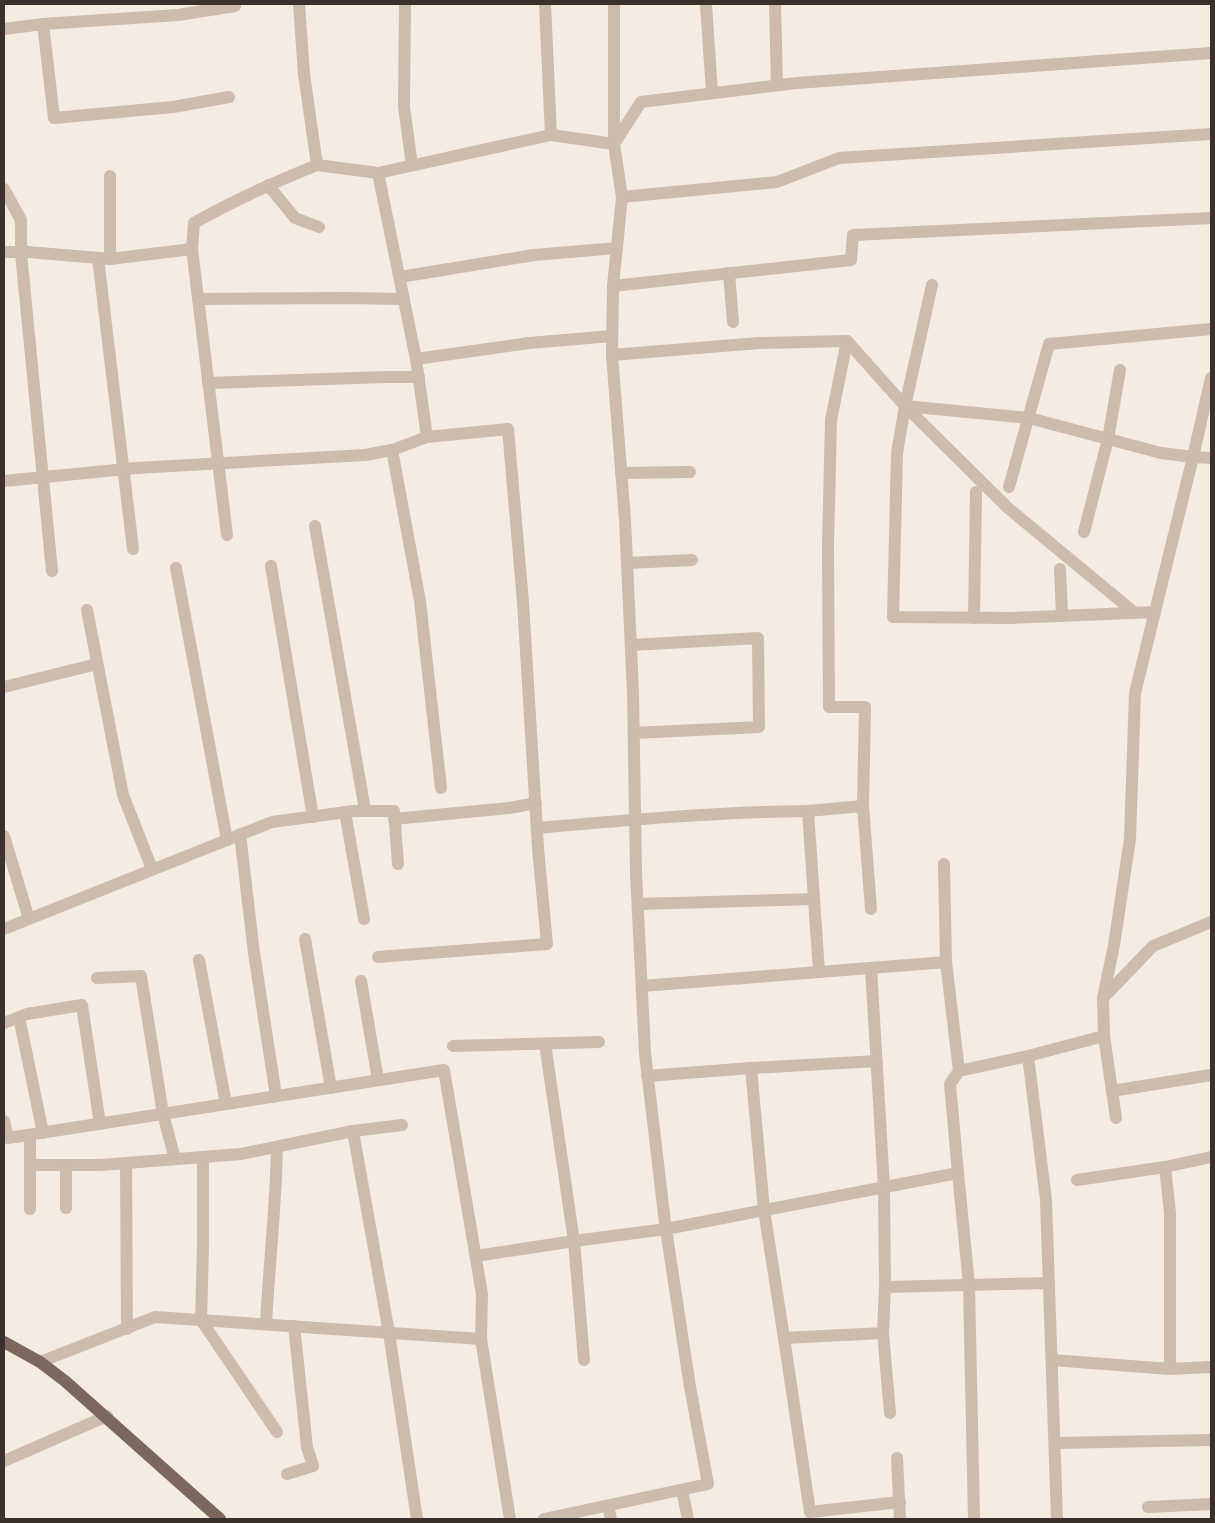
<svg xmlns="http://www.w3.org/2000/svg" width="1215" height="1523" viewBox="0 0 1215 1523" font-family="Inter,sans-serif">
  <rect width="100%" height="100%" fill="#f4ebe1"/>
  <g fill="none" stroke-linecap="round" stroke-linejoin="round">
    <g stroke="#cdbbac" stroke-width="12">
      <path d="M405,4L404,107L412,165"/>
      <path d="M614,4V144L641,102L797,83L1211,53"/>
      <path d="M706,4L712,93"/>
      <path d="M775,4L777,85"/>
      <path d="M43,24L178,15L235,6"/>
      <path d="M4,29L43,24L54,118L173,107L229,97"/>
      <path d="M378,173L551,135L545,4"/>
      <path d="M268,185L295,218L319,227"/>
      <path d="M4,189L21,220V253L52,571"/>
      <path d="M622,197L777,182L839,158L1211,134"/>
      <path d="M192,249L194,223C234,200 275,182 317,165L304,74L299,4"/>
      <path d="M4,252H28L110,259L192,249L227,535"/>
      <path d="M98,258L133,549"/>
      <path d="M110,259V176"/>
      <path d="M729,273L733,322"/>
      <path d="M400,277L534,255L617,248"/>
      <path d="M932,285L905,406L897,453L893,617L1009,618L1155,612"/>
      <path d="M613,286L851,260L853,235L1211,218"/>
      <path d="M198,299L347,298L404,299"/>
      <path d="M612,355L759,343L847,341"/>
      <path d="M416,359L529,343L612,336"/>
      <path d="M208,383L385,377H419"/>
      <path d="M905,406L1008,508L1135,613"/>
      <path d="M392,450L420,601L441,788"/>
      <path d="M621,473L690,472"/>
      <path d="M4,481L136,468L365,455L392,450L427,437L416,359L378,173L317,165"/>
      <path d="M1009,487L1049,344L1211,329"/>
      <path d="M315,526L365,810"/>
      <path d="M1084,532L1108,439L1120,370"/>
      <path d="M627,563L692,560"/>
      <path d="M271,566L313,817"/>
      <path d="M176,568L227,840"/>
      <path d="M1060,569L1062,616"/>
      <path d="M87,610L123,795L152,869"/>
      <path d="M974,618L976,492"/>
      <path d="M631,645L758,638L759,727L634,733"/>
      <path d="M4,687L97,664"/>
      <path d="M863,806L871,909"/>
      <path d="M345,812L364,919"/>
      <path d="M394,819L509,808L536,803"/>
      <path d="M537,828C627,820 718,812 808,811"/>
      <path d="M240,834L254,953L276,1096"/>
      <path d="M4,836L29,919"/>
      <path d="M944,864L946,962"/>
      <path d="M638,904L814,899"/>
      <path d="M4,929L272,822L354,811H394L398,864"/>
      <path d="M305,939L331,1088"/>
      <path d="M378,957L547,944L538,848L523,602L508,429L427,437"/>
      <path d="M199,960L226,1104"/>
      <path d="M871,968L884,1187L885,1287"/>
      <path d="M819,972L808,811L863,806L865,707H829L828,546L831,420L847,341L905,406L1029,418L1161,453L1193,457L1211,378"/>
      <path d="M97,978L141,976L163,1114L175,1159"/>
      <path d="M361,981L378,1080"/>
      <path d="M642,986L946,962L959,1071L1028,1056L1046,1200L1057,1519"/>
      <path d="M1103,998L1153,946L1211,922"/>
      <path d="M19,1017L43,1133"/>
      <path d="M4,1023L27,1014L82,1005L100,1124"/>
      <path d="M1104,1036L1116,1118"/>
      <path d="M545,1044L574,1241L666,1229L958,1173L950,1084L959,1071"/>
      <path d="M453,1046L599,1042"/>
      <path d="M1028,1056L1104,1036L1103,998L1114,945L1130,839L1135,693L1193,457L1211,458"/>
      <path d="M751,1068L877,1061"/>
      <path d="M647,1076L751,1068L764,1210L784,1338L883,1333L885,1287L1049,1283"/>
      <path d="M1112,1091L1211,1075"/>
      <path d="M4,1121L8,1138L444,1070L482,1294L481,1339L155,1317L40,1362"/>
      <path d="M353,1131L389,1333L417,1519"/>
      <path d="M203,1157V1247L201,1320L277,1432"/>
      <path d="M126,1163L127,1329"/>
      <path d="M30,1165H101L241,1154L353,1131L402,1125"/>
      <path d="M1165,1167L1170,1213V1369"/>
      <path d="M958,1173L969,1285L974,1519"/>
      <path d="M1077,1180L1165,1167L1211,1157"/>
      <path d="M66,1208V1165"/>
      <path d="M30,1209V1135"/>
      <path d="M476,1256L574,1241L584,1360"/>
      <path d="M266,1324C269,1265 276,1206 277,1147"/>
      <path d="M883,1333L890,1413"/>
      <path d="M784,1338L810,1512L900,1502"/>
      <path d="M481,1339L510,1519"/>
      <path d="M1052,1360L1170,1369L1211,1367"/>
      <path d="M1055,1443L1211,1440"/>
      <path d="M897,1458L900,1519"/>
      <path d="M4,1461L107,1416"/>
      <path d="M287,1474L313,1466L307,1447L294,1326"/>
      <path d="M682,1490L688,1519"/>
      <path d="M608,1506L611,1519"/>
      <path d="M1148,1507L1211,1504"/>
      <path d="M544,1519L708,1484L690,1387L665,1223L645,1053L636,873L633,693L625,520L612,355L613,286L622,197L614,144L551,135"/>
    </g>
    <path stroke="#7d675c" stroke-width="12" d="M4,1342L40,1362L65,1381L220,1519"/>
  </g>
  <rect width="1215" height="1523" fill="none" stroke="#3b302b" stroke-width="10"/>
</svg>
